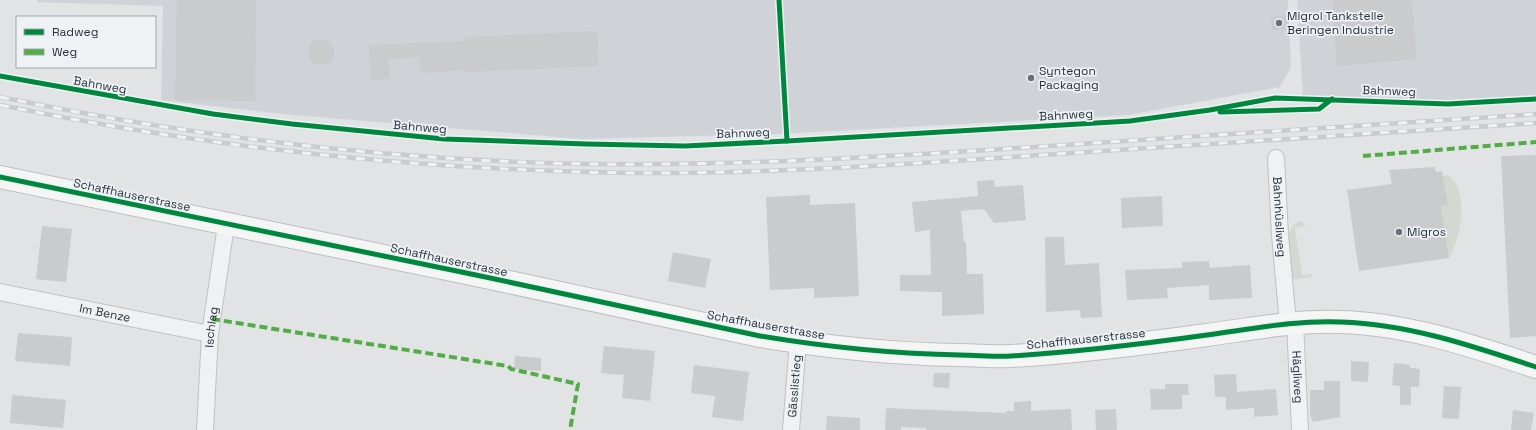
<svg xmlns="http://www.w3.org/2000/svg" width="1536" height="430" viewBox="0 0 1536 430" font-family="'Space Grotesk',sans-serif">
  <rect width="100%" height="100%" fill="#e1e3e5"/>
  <g fill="#cfd3d8">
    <path d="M37,0H1288L1291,67L1280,87L1128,115L778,134L581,139L292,115L161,100L163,6L37,2Z"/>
    <path d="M1297,0H1536V98L1448,104L1303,98Z"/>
  </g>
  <g fill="#d3d9d1">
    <path d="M1448,175C1470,191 1461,238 1449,258L1441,206L1447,205L1443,176Z"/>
    <path d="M1301,221L1306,226L1295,228L1302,275L1313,274L1310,278L1295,279L1290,278C1289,263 1282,225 1301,221Z"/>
  </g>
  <g fill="#c9cbcd">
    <path d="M177,0H256L255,101L175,100Z"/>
    <path d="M1332,0H1412L1417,59L1337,66Z"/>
    <path d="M1287,15L1288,29L1272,30L1271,17Z"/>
    <path d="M597,31L599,66L467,72L466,70L420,73L419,57L389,59L390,79L370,80L369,45L465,41V37Z"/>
    <circle cx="321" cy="52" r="13"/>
    <path d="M1536,155V336L1510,338L1501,156Z"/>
    <path d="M1435,167L1436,172L1442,171L1448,205L1441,206L1449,258L1359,271L1347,190L1392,184L1389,170Z"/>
    <path d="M994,180L995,187L1023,185L1026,220L994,223L984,209L961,211L964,242H966L967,274H983L984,314L942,316V292L900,291V275H931L930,230L915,232L912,202L978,196L977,181Z"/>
    <path d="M810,195V205L855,203L859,296L814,298V288L770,290L766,197Z"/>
    <path d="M1162,196L1163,226L1122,228L1121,198Z"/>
    <path d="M42,226L72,229L66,282L36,279Z"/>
    <path d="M1045,237H1064L1065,265L1099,263L1102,317L1081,318L1080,310L1046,312Z"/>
    <path d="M673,252L711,259L705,288L668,281Z"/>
    <path d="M1209,261L1210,268L1250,265L1252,298L1209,300V285L1167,288L1168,298L1127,300L1125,270L1182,268V262Z"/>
    <path d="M18,333L72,337L70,366L15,361Z"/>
    <path d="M604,346L655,351L650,401L622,398L624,375L601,373Z"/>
    <path d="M515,356L541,358V371L514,369Z"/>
    <path d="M1351,361L1369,362L1368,382L1351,381Z"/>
    <path d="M1394,363L1410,365V368L1420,369L1419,387H1411V405H1400V386L1392,385Z"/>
    <path d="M694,365L749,372L743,421L712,417L715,396L691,393Z"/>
    <path d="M934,373H950L949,388L933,387Z"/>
    <path d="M1236,374L1237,392L1276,389L1278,415L1254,417V408L1226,410V397H1215L1214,375Z"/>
    <path d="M1324,381H1340V417L1313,422L1310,415V390H1324Z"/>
    <path d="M1165,384H1188L1189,395H1182V409L1151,410L1150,389H1165Z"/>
    <path d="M1444,386L1461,387L1459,419L1442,418Z"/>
    <path d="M12,395L66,400L63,428L10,423Z"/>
    <path d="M1031,401V411L1071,409L1072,430H926V428L901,427V430H885L886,408L1006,413V411H1014V402Z"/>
    <path d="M1116,409L1117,430H1096L1095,410Z"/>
    <path d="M1513,410L1534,413L1531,430H1511Z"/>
    <path d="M827,416L860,418V430H826Z"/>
  </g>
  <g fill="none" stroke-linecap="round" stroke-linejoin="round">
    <g stroke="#bfc1c3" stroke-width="18">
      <g id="street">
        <path id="s1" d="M1276,158L1280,235L1288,324"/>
        <path id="s2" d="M0,292L210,334"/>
        <path id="s3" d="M1295,323L1300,430"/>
        <path id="s4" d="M205,430L210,334L226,225"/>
        <path id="s5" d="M791,430L798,342"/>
      </g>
    </g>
    <g stroke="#bdc0c2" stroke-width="24">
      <path id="primary" d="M0,177L476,275L760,336C826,347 893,354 960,355C977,355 994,357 1011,356C1077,352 1142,344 1207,335C1252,329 1296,320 1341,322C1408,324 1473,346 1536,367"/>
    </g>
    <use href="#street" stroke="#eff1f2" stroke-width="16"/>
    <use href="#primary" stroke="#f5f5f5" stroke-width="22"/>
    <g stroke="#c9cbcc" stroke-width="4.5">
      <g id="rail">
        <path d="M0,97C179,134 362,157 546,163C714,168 881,157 1049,146C1211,135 1374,125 1536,114"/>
        <path d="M0,105C208,148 419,170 631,173C768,174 904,164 1041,155C1206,144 1371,133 1536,123"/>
      </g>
    </g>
    <use href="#rail" stroke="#eef2f5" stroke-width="3" stroke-dasharray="9" stroke-linecap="butt"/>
    <g stroke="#53ac46" stroke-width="4" stroke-dasharray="8 4" stroke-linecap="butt">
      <path d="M1363,156L1536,142"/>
      <path d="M212,319L508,366L511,369L578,384L570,430"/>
    </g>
    <g stroke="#eef2f5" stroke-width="8">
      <g id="cycleway">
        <path d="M779,0L787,141"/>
        <path d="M0,76L213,114L292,124L444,139L586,144L685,146L787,141L1130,121L1210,110L1275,98L1448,104L1536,99"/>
        <path d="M1220,112L1319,109L1332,99"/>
        <path d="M0,177L476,275L760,336C826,347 893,354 960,355C977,355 994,357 1011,356C1077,352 1142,344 1207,335C1252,329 1296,320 1341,322C1408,324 1473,346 1536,367"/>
      </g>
    </g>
    <use href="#cycleway" stroke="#00873e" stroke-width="5"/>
  </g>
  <g fill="#697177" stroke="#eef2f5" stroke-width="1.5">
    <circle cx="1279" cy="23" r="4"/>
    <circle cx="1031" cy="78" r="4"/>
    <circle cx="1399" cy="232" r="4"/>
  </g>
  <g text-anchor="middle" stroke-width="3.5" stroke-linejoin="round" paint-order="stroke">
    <g font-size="12" fill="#29333c" stroke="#eef2f5" text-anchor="start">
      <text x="1287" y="20">Migrol Tankstelle<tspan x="1287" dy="14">Beringen Industrie</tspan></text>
      <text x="1039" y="75">Syntegon<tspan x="1039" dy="14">Packaging</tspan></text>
      <text x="1407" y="236">Migros</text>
    </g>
    <g font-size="12" fill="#29333c" stroke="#eef2f5">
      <text transform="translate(100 85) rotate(10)" y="4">Bahnweg</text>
      <text transform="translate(1389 91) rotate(2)" y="4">Bahnweg</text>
      <text transform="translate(1066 115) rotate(-3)" y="4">Bahnweg</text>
      <text transform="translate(420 127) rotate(5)" y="4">Bahnweg</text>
      <text transform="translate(743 133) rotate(-2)" y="4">Bahnweg</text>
      <text transform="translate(132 195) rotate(12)" y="4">Schaffhauserstrasse</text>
      <text dy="4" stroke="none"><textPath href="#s1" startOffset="59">Bahnhüsliweg</textPath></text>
      <text transform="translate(449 260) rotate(12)" y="4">Schaffhauserstrasse</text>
      <text dy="4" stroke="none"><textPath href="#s2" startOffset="107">Im Benze</textPath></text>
      <text transform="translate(766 325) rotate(10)" y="4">Schaffhauserstrasse</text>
      <text dy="4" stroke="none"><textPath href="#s4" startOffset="103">Ischlag</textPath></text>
      <text transform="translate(1086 339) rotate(-6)" y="4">Schaffhauserstrasse</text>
      <text dy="4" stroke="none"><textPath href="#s3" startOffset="54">Hägliweg</textPath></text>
      <text dy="4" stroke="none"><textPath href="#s5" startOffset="44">Gässlistieg</textPath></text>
    </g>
  </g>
  <rect x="16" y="16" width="140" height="52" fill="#eef2f5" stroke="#9fa6ab"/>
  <rect x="24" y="29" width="20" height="6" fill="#00873e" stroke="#9fa6ab"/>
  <text x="52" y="36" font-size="12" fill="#29333c">Radweg</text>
  <rect x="24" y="49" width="20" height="6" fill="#53ac46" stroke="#9fa6ab"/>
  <text x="52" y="56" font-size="12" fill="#29333c">Weg</text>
</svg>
